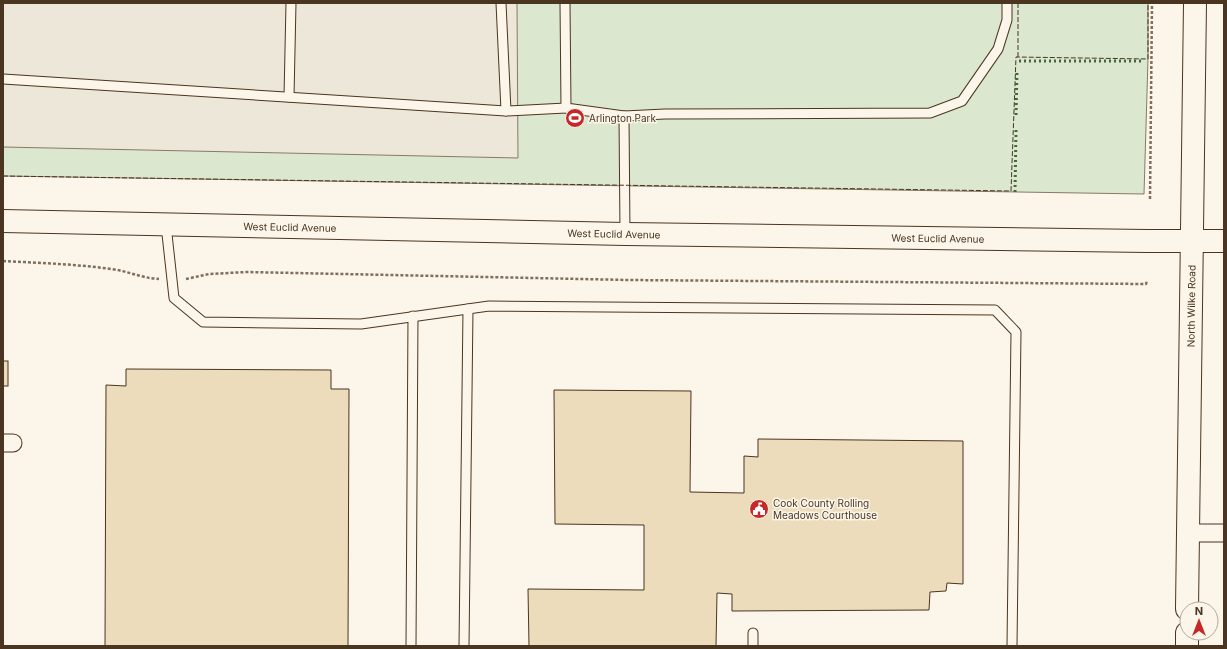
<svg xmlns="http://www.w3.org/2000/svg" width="1227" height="649" viewBox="0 0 1227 649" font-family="Inter,sans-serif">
  <rect width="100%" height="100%" fill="#fbf6e9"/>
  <path fill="#dce7d0" stroke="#887966" d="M3,3H1148V59L1144,194L3,176Z"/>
  <path fill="#ede7d9" stroke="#887966" d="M3,3H517L518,158L3,147Z"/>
  <g fill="#ecdcbc" stroke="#4a3520">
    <rect x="3" y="361" width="5" height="25"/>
    <path d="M126,369L331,370V389H349L348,646H105L106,385L126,386Z"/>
    <path d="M554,390L691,391L690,492L744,493V456L758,457V439L963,441V584L947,583L946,591L930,592L929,610L732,611V594L717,593L716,646H529L528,589L644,590V525L555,524Z"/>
  </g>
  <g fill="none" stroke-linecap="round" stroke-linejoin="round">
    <g stroke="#4a3520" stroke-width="11">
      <g id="service">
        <path d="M501,3L506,111"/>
        <path d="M565,3L566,108L624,116L625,234"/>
        <path d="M3,79L506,111L566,108"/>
        <path d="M289,97L291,3"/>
        <path d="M624,116L665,114L930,113L962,101L998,49L1007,20V3"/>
        <path d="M166,225L174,298L203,322L361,324L489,306L995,310L1016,332L1012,646"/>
        <path d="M411,646L413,316"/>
        <path d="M464,646L468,309"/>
        <path d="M753,646V633"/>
      </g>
    </g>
    <g stroke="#4a3520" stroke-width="19">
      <g id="minor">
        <path d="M3,443H13"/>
        <path d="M1188,533H1224"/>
      </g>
    </g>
    <g stroke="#4a3520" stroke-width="24">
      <g id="secondary">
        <path id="s1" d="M3,221L625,234L1148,241H1224"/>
        <path id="s2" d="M1187,609L1195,3"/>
        <path d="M1187,646V633"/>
      </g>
    </g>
    <g stroke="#7f6f5c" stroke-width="2.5" stroke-dasharray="3 2" stroke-linecap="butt">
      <path d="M1150,199L1152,3"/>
      <path d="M3,261C39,263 75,264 111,269C128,271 141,278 159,279"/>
      <path d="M186,279L209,274L247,272L629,280L1146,284L1147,280"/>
    </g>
    <use href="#service" stroke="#fbf6e9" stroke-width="9"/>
    <use href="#minor" stroke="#fbf6e9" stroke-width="17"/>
    <use href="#secondary" stroke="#fbf6e9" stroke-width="22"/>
    <g stroke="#436837" stroke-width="3" stroke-dasharray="2 3" stroke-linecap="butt">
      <path d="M1019,61H1142"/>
      <path d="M1016,115L1017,70"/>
      <path d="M1015,192L1016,130"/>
    </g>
    <g stroke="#4a3520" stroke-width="1" stroke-dasharray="5 2" stroke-linecap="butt">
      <path d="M1018,3V57"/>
      <path d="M3,176L1011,191L1016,57L1148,59V3"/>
    </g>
  </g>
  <defs>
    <g id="stadium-disc" transform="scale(1)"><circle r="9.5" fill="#c62828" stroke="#fbf6e9"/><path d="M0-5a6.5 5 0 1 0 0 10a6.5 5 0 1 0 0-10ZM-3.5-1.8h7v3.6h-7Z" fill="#fff"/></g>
    <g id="civic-disc" transform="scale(1)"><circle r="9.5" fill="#c62828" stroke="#fbf6e9"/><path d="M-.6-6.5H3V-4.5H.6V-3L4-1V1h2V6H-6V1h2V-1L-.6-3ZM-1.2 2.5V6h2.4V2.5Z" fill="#fff"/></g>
  </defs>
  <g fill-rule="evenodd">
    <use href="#stadium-disc" x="575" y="118"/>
    <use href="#civic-disc" x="759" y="509"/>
  </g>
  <g text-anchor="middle" stroke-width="3" stroke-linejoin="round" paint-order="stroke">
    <g font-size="10" fill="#4a3520" stroke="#fbf6e9" text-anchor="start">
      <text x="589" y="122">Arlington Park</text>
      <text x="773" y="507">Cook County Rolling<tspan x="773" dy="12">Meadows Courthouse</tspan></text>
    </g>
    <g font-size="10" fill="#4a3520" stroke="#fbf6e9">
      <text dy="4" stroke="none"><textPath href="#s1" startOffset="287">West Euclid Avenue</textPath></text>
      <text dy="4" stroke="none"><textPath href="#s1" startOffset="611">West Euclid Avenue</textPath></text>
      <text dy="4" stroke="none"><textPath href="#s1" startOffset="935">West Euclid Avenue</textPath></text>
      <text dy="4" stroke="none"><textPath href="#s2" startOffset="303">North Wilke Road</textPath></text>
    </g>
  </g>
  <rect width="1227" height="649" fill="none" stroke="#4a3520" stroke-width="8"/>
  <g transform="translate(1199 621)"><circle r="19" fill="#fbf6e9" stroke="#b4a999"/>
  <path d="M0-3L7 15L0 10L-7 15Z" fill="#c62828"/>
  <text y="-6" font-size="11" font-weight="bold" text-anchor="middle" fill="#4a3520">N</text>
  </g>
</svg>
